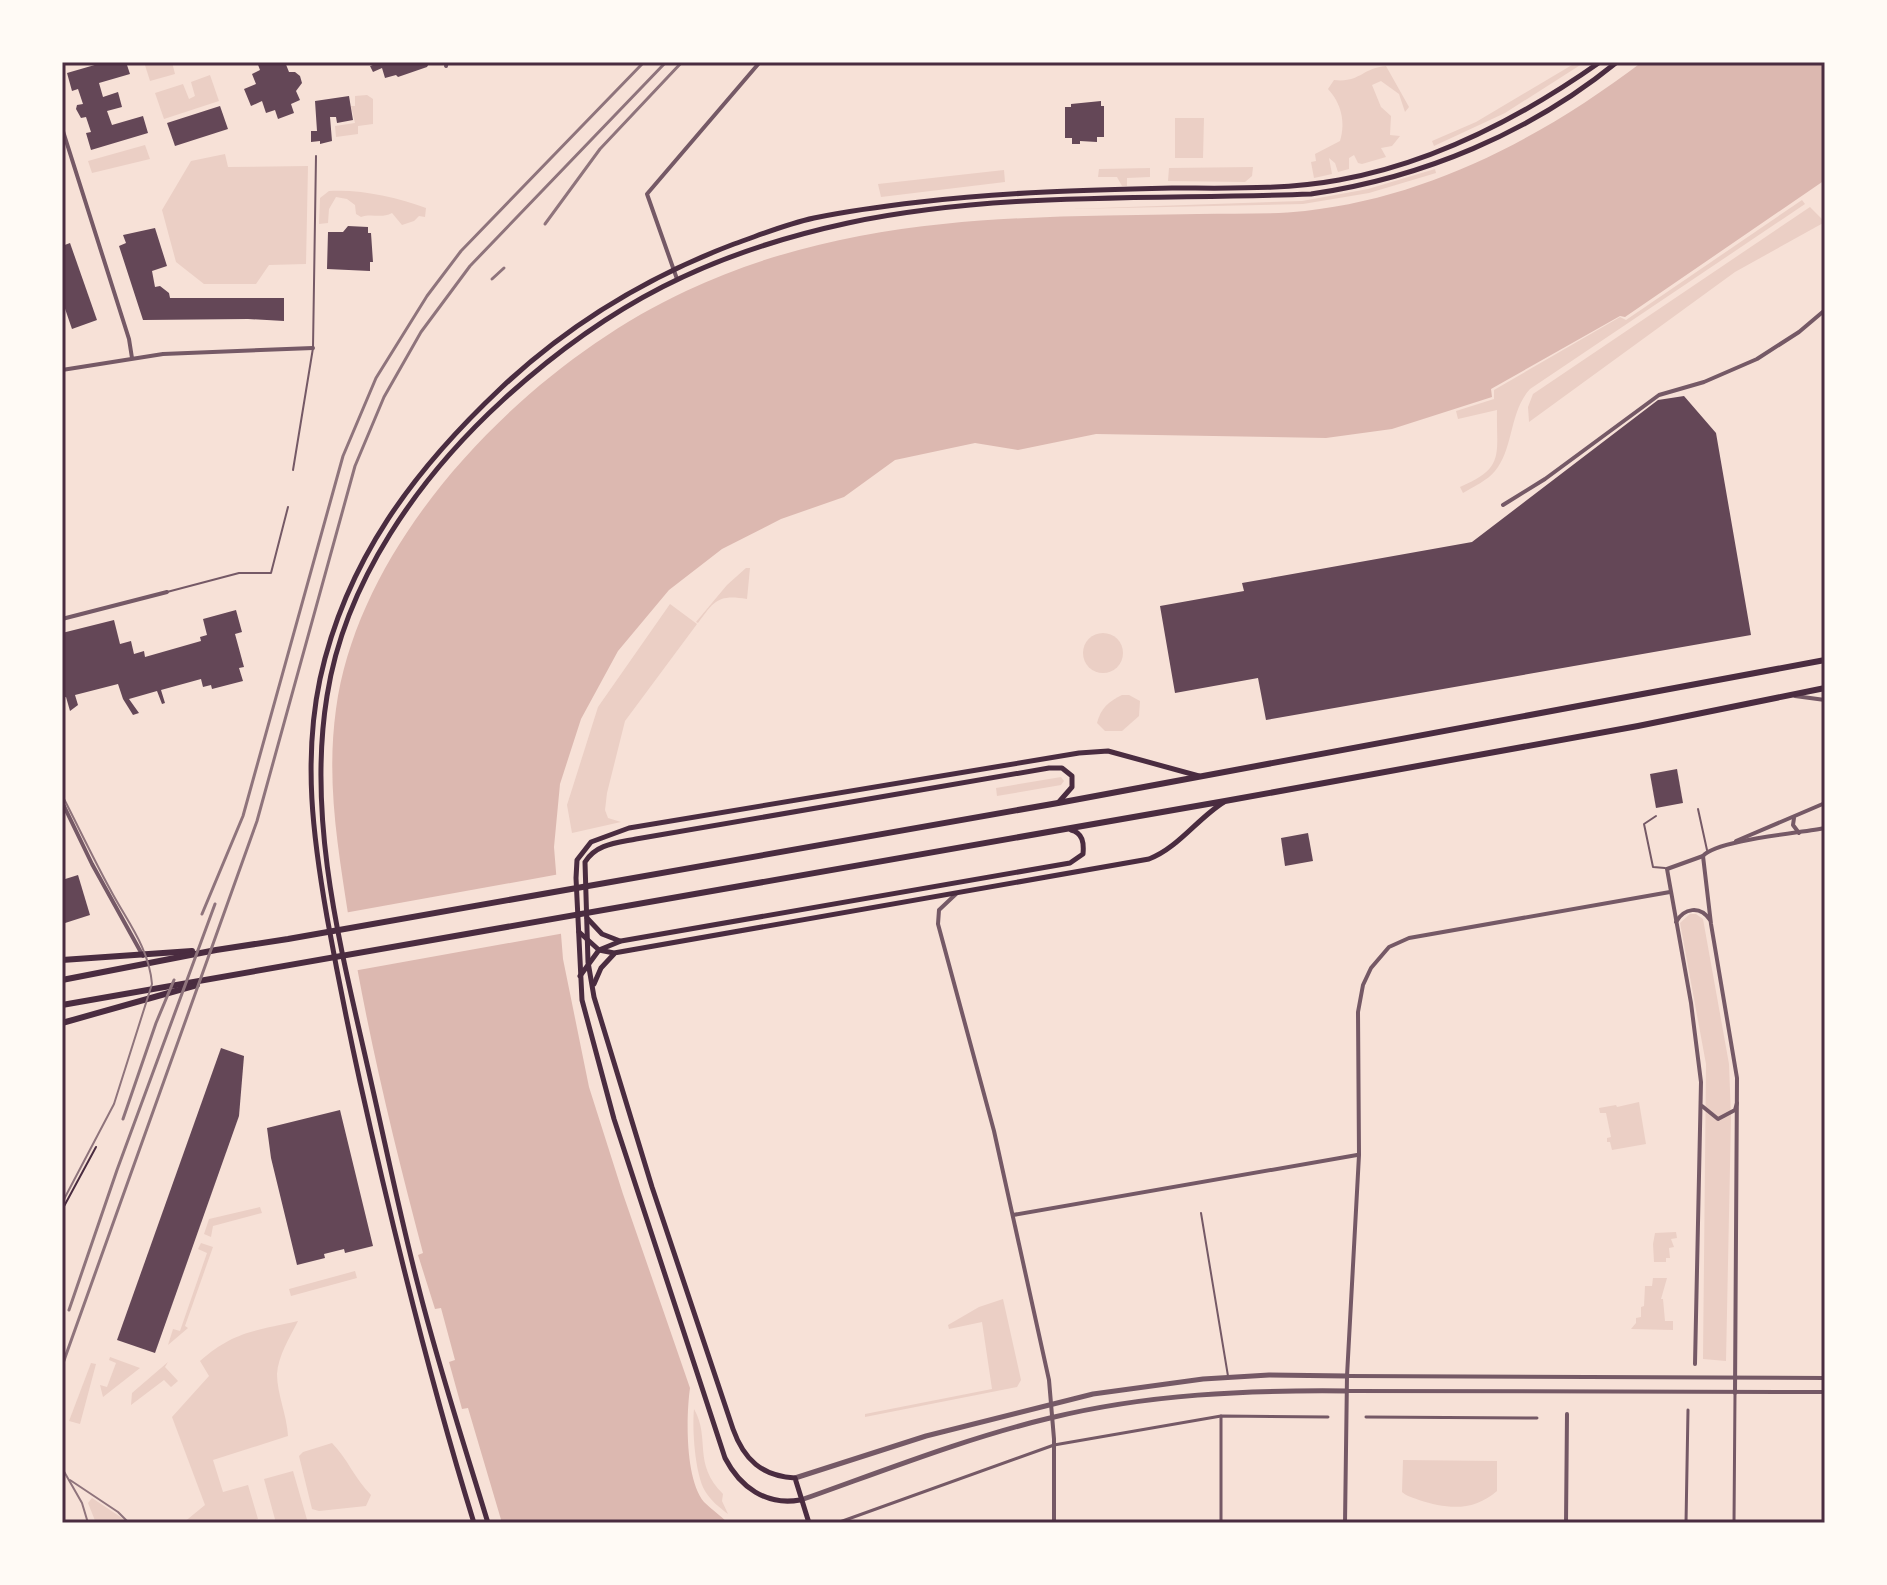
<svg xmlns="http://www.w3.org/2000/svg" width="1887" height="1585" viewBox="0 0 1887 1585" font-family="Overpass,sans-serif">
  <rect width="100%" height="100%" fill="#f7e1d7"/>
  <g fill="#ebcfc5">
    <path d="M144,62H172L175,74L150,81Z"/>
    <path d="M1577,62H1585L1505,113L1434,146L1432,141L1476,122Z"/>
    <path d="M1386,66L1409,107L1405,112L1399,94L1381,81L1372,85L1381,107L1391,116L1390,135L1400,136L1392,146L1381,148L1386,157L1362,164L1358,163L1354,155L1349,158V169L1338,172L1335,163L1329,158L1332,174L1314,178L1311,162L1316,161L1315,154L1340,141C1346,122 1341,103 1328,89L1334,80C1360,83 1362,68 1386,66Z"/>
    <path d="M210,75L219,101L164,119L155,93L183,84L189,99L195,96L191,82Z"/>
    <path d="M367,95L373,99V124L358,126V134L336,137L335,126L355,123L351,106H355V96Z"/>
    <path d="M1175,118H1204L1203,158H1175Z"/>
    <path d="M145,145L150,159L92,173L88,161Z"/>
    <path d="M225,154L228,167L308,166L306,264L269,265L256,284H204L176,262L162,210L191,161Z"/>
    <path d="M1253,167L1252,176L1245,182L1168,181L1169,168Z"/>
    <path d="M1150,168V177L1127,178V186H1122L1117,177H1098L1099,169Z"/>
    <path d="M1435,169L1436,173L1369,193L1303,204L1071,209L1302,201L1368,189Z"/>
    <path d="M1004,170L1005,182L881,197L878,184Z"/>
    <path d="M329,191C360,189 397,197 426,208L425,217L419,216L414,221L402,225L392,213C381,219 372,213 361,217L356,214L355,205L347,199L336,197L329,209L328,223L319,224L320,198Z"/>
    <path d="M1802,200L1805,204L1530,389C1509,412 1514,448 1495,471C1488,480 1473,487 1463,493L1460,487C1506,468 1496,454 1497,410L1458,419L1456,411L1494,399V390L1620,317L1626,320Z"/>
    <path d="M1810,207L1825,222L1735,272L1529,422L1528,407L1533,394Z"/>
    <path d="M746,568H750L747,599C718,594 714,601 698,623L696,622L727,585Z"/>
    <path d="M670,604L697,624L625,721L607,793L605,810L608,818L621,822L572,833L567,805L598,707Z"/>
    <circle cx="1103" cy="653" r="20"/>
    <path d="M1122,695H1129L1140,701L1139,716L1122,731H1105L1097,723C1101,708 1108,702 1122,695Z"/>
    <path d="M1061,777L1064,781L1061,785L997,796L996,788Z"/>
    <path d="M1690,914H1696L1703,919L1729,1064L1731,1117L1726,1361L1703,1359L1706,1064L1680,923Z"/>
    <path d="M1639,1102L1646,1144L1612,1150L1610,1142H1607V1138L1611,1137L1606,1113H1600L1599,1108L1616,1105L1617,1107Z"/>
    <path d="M260,1207L262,1213L213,1226L211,1237L204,1234L209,1219Z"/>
    <path d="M1676,1232L1677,1238L1671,1239L1674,1247L1669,1248L1670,1258H1666V1262H1654L1653,1244L1655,1233Z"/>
    <path d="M201,1243L213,1247L185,1326L188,1328L168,1345L173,1329L180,1331L207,1253L198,1249Z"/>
    <path d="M355,1271L357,1278L291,1296L289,1289Z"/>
    <path d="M1653,1278H1667L1661,1299H1663L1665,1321H1673V1330L1631,1329L1636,1323V1318L1641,1317V1307L1644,1306L1645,1286H1652Z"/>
    <path d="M1003,1299L1021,1380L1017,1387L865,1417V1414L992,1389L982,1322L949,1329L948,1325L979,1307Z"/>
    <path d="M298,1321C290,1337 278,1356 277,1374C277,1394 287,1415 288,1436L213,1460L223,1492L248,1485L258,1519L247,1523H183L205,1505L172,1417L209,1376L200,1361C234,1331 255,1331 298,1321Z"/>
    <path d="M110,1357L140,1368L103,1397L100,1385L107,1387L116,1363L109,1360Z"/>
    <path d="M168,1362L165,1367L178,1381L171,1387L164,1380L131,1405L132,1393Z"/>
    <path d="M91,1363L96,1364L80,1424L69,1421Z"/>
    <path d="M694,1409C711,1439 692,1463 723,1494L722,1501L728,1514C719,1507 711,1501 705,1491C695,1474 692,1429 694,1409Z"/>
    <path d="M332,1443C347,1458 355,1479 371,1495L366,1506L319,1511L312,1509L299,1456L303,1452Z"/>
    <path d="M1403,1460L1497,1461V1491C1473,1512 1447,1509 1419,1500C1412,1497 1408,1497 1402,1492Z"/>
    <path d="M293,1471L308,1523H286L285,1520L276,1523L264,1479Z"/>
    <path d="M92,1498L125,1520L126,1523H96L88,1503Z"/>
  </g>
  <path fill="#dcb8b0" d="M1642,62H1825V180L1625,317L1620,316L1491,389L1492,397L1392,429L1326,438L1096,434L1018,450L975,443L895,460L844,497L781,519L722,549L669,590L618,651L581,719L560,784L554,847L563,959L589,1087L623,1194L690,1388C686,1416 685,1479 704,1502C711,1509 721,1516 728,1523H502L468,1408L462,1409L449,1362L455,1360L441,1308L435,1309L418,1255L423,1253C394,1143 367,1033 349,920C338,848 326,782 336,709C360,533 531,363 686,291C766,253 855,233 943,224C1028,215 1113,216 1198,214C1234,213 1270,215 1305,211C1430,197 1543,137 1642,62Z"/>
  <path fill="#f7e1d7" d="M560,874L565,933L353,971L344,913Z"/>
  <g fill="#644757">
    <path d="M105,62H126L130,74L99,83L103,97L118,92L122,107L107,111L112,125L143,116L148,133L91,150L86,133L91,132L86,117L81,118L76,109L77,105L83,104L78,89L72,91L67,73Z"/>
    <path d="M257,62H275L276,64L285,62L289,72H295L300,76L302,83L296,91L300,100L291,104L294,113L278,119L275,110L266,113L262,101L251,106L244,89L256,84L252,74L260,70Z"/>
    <path d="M381,62H430L427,67L398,77L396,75L385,78L382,68L373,72L370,66Z"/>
    <path d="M349,96L353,120L337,123L336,117H330L332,141L320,144V141L311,142V131H317L315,101Z"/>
    <path d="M1101,101V106H1104V137H1097V142L1080,141V144H1072V138H1065V107H1071V104Z"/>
    <path d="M220,106L228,129L175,146L167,123Z"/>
    <path d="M348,226L368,227V233H371L373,262H370V271L327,269L328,232H343Z"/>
    <path d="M155,228L167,266L152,271L155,287L160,286L169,293L170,298H284V321L248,319L143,320L119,246L126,243L123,235Z"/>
    <path d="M70,243L97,320L72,329L62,300V246Z"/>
    <path d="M1684,396L1716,433L1751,635L1266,720L1258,678L1175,693L1160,606L1244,591L1242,583L1472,542L1658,400Z"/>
    <path d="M236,610L242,632L235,634L244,667L239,668L243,681L212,689L211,685L203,687L201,679L161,690L165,703L162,704L157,691L129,699L139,713L133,715L123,699L118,684L75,695L78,705L70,711L66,697L62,698V633L114,620L120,644L131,641L134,654L144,651L145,657L201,641L200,637L207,635L203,619Z"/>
    <path d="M1677,769L1683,803L1656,808L1650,774Z"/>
    <path d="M1308,833L1313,861L1285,866L1281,838Z"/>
    <path d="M78,875L90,915L62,924V880Z"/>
    <path d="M221,1048L244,1056L239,1116L155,1353L117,1340Z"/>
    <path d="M340,1110L373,1246L345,1253L344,1249L324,1254L325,1258L297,1265L271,1158L267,1128Z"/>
  </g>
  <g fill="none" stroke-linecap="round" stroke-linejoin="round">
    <path stroke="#4a2c40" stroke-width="2" d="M62,1210L96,1147"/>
    <g stroke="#755966" stroke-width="2">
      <path d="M293,470L313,348L316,156"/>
      <path d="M167,592L239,573H271L288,507"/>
      <path d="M1698,809L1707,850"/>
      <path d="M1656,816L1644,824L1653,867L1665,868"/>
      <path d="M1201,1213L1228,1376"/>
    </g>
    <g stroke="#755966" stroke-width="3">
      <path d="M1366,1417L1537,1418"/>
      <path d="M837,1523L1054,1445L1221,1416L1328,1417"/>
      <path d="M1221,1523V1416"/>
      <path d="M1686,1523L1688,1410"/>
      <path d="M1734,1523L1735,1393"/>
    </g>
    <g stroke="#755966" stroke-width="4">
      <path d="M446,66L447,62"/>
      <path d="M62,128L129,339L132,358"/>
      <path d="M677,279L647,194L760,62"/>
      <path d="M62,370L163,354L313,348"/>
      <path d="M1503,505L1545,479L1659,395L1704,382L1757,359L1799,332L1825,310"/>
      <path d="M62,619L167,592"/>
      <path d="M1795,696L1825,700"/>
      <path d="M62,802L92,864L143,956"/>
      <path d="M1794,818L1793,825L1799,833"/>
      <path d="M1736,841L1825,803"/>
      <path d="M956,894L939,910L938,924L994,1131L1049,1380L1054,1439V1523"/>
      <path d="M1676,922C1684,908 1700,905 1710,920"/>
      <path d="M1702,1106L1718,1119L1735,1110L1737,1103"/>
      <path d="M1013,1215L1357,1155"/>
      <path d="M1695,1364L1701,1082L1691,1003L1667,869L1703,856"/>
      <path d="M1347,1376L1825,1378"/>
      <path d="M1347,1391L1825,1392"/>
      <path d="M1735,1393L1737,1078L1711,924L1703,856C1716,840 1801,833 1825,828"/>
      <path d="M1345,1523L1347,1376L1359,1155L1358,1012L1363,985L1371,968L1389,947L1409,938L1670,892"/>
      <path d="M1566,1523L1567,1414"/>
    </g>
    <g stroke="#755966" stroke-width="5">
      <path d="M795,1478L926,1436L1093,1394L1203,1379L1269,1375L1347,1376"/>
      <path d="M801,1500C883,1471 966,1438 1050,1418C1148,1394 1247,1390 1347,1391"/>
    </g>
    <g stroke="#4a2c40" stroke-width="5">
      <path d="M587,918L602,934L620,941"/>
      <path d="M579,932L599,950L614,953L1149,859C1178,848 1198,818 1224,802"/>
      <path d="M580,976L599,950L621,941L1070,863L1083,854C1084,843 1083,833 1071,830"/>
      <path d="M594,984L601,968L614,954"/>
      <path d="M800,1500C766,1506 740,1487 725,1458L614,1119L582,1000L576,878L577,860L591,842L629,828L1079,753L1108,751L1199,776"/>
      <path d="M474,1523C429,1378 393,1230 360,1082C348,1027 337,972 327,917C313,837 303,760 320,679C346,560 414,470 501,388C569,324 647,277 734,244C760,235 786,224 814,218C848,211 885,206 920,202C1004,192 1088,190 1172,188C1227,188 1285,190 1339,180C1434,163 1522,117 1600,62"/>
      <path d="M488,1523C464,1444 438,1365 418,1285C399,1212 384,1137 367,1064C340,945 307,819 327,696C345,581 419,477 503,400C608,304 709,253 848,223C999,191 1158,200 1311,194C1422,178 1530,133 1617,62"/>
      <path d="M809,1523L795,1478C762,1476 744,1460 733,1429L652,1187L594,997L588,962L585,862C596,844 616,843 636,839L1049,768H1062L1072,776V787L1058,803"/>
    </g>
    <g stroke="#4a2c40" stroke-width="6">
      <path d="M62,960L192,951"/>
      <path d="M62,980L216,950L288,939L1058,803L1825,660"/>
      <path d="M62,1005L1225,801L1638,726L1825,688"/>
      <path d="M62,1023L197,985"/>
    </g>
    <g stroke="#8f747c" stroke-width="2">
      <path d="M62,795C78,826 93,858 110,889C126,920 149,947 152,984L114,1104L62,1203"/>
      <path d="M62,1468L82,1503L88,1523"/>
      <path d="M70,1480L118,1512L129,1523"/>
    </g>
    <g stroke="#8f747c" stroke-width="3">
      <path d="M545,224L600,149L682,62"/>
      <path d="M492,279L504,268"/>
      <path d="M202,914L243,816L343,456L376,378L427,296L461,251L644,62"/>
      <path d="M123,1119L156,1023L174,980"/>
      <path d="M69,1310L117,1170L215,904"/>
      <path d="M62,1366L257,821L355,466L384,397L421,332L470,266L666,62"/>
    </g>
  </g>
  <rect width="1887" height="1585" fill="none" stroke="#fffaf5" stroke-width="128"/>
  <rect x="64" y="64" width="1759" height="1457" fill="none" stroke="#4a2c40" stroke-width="3"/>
</svg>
